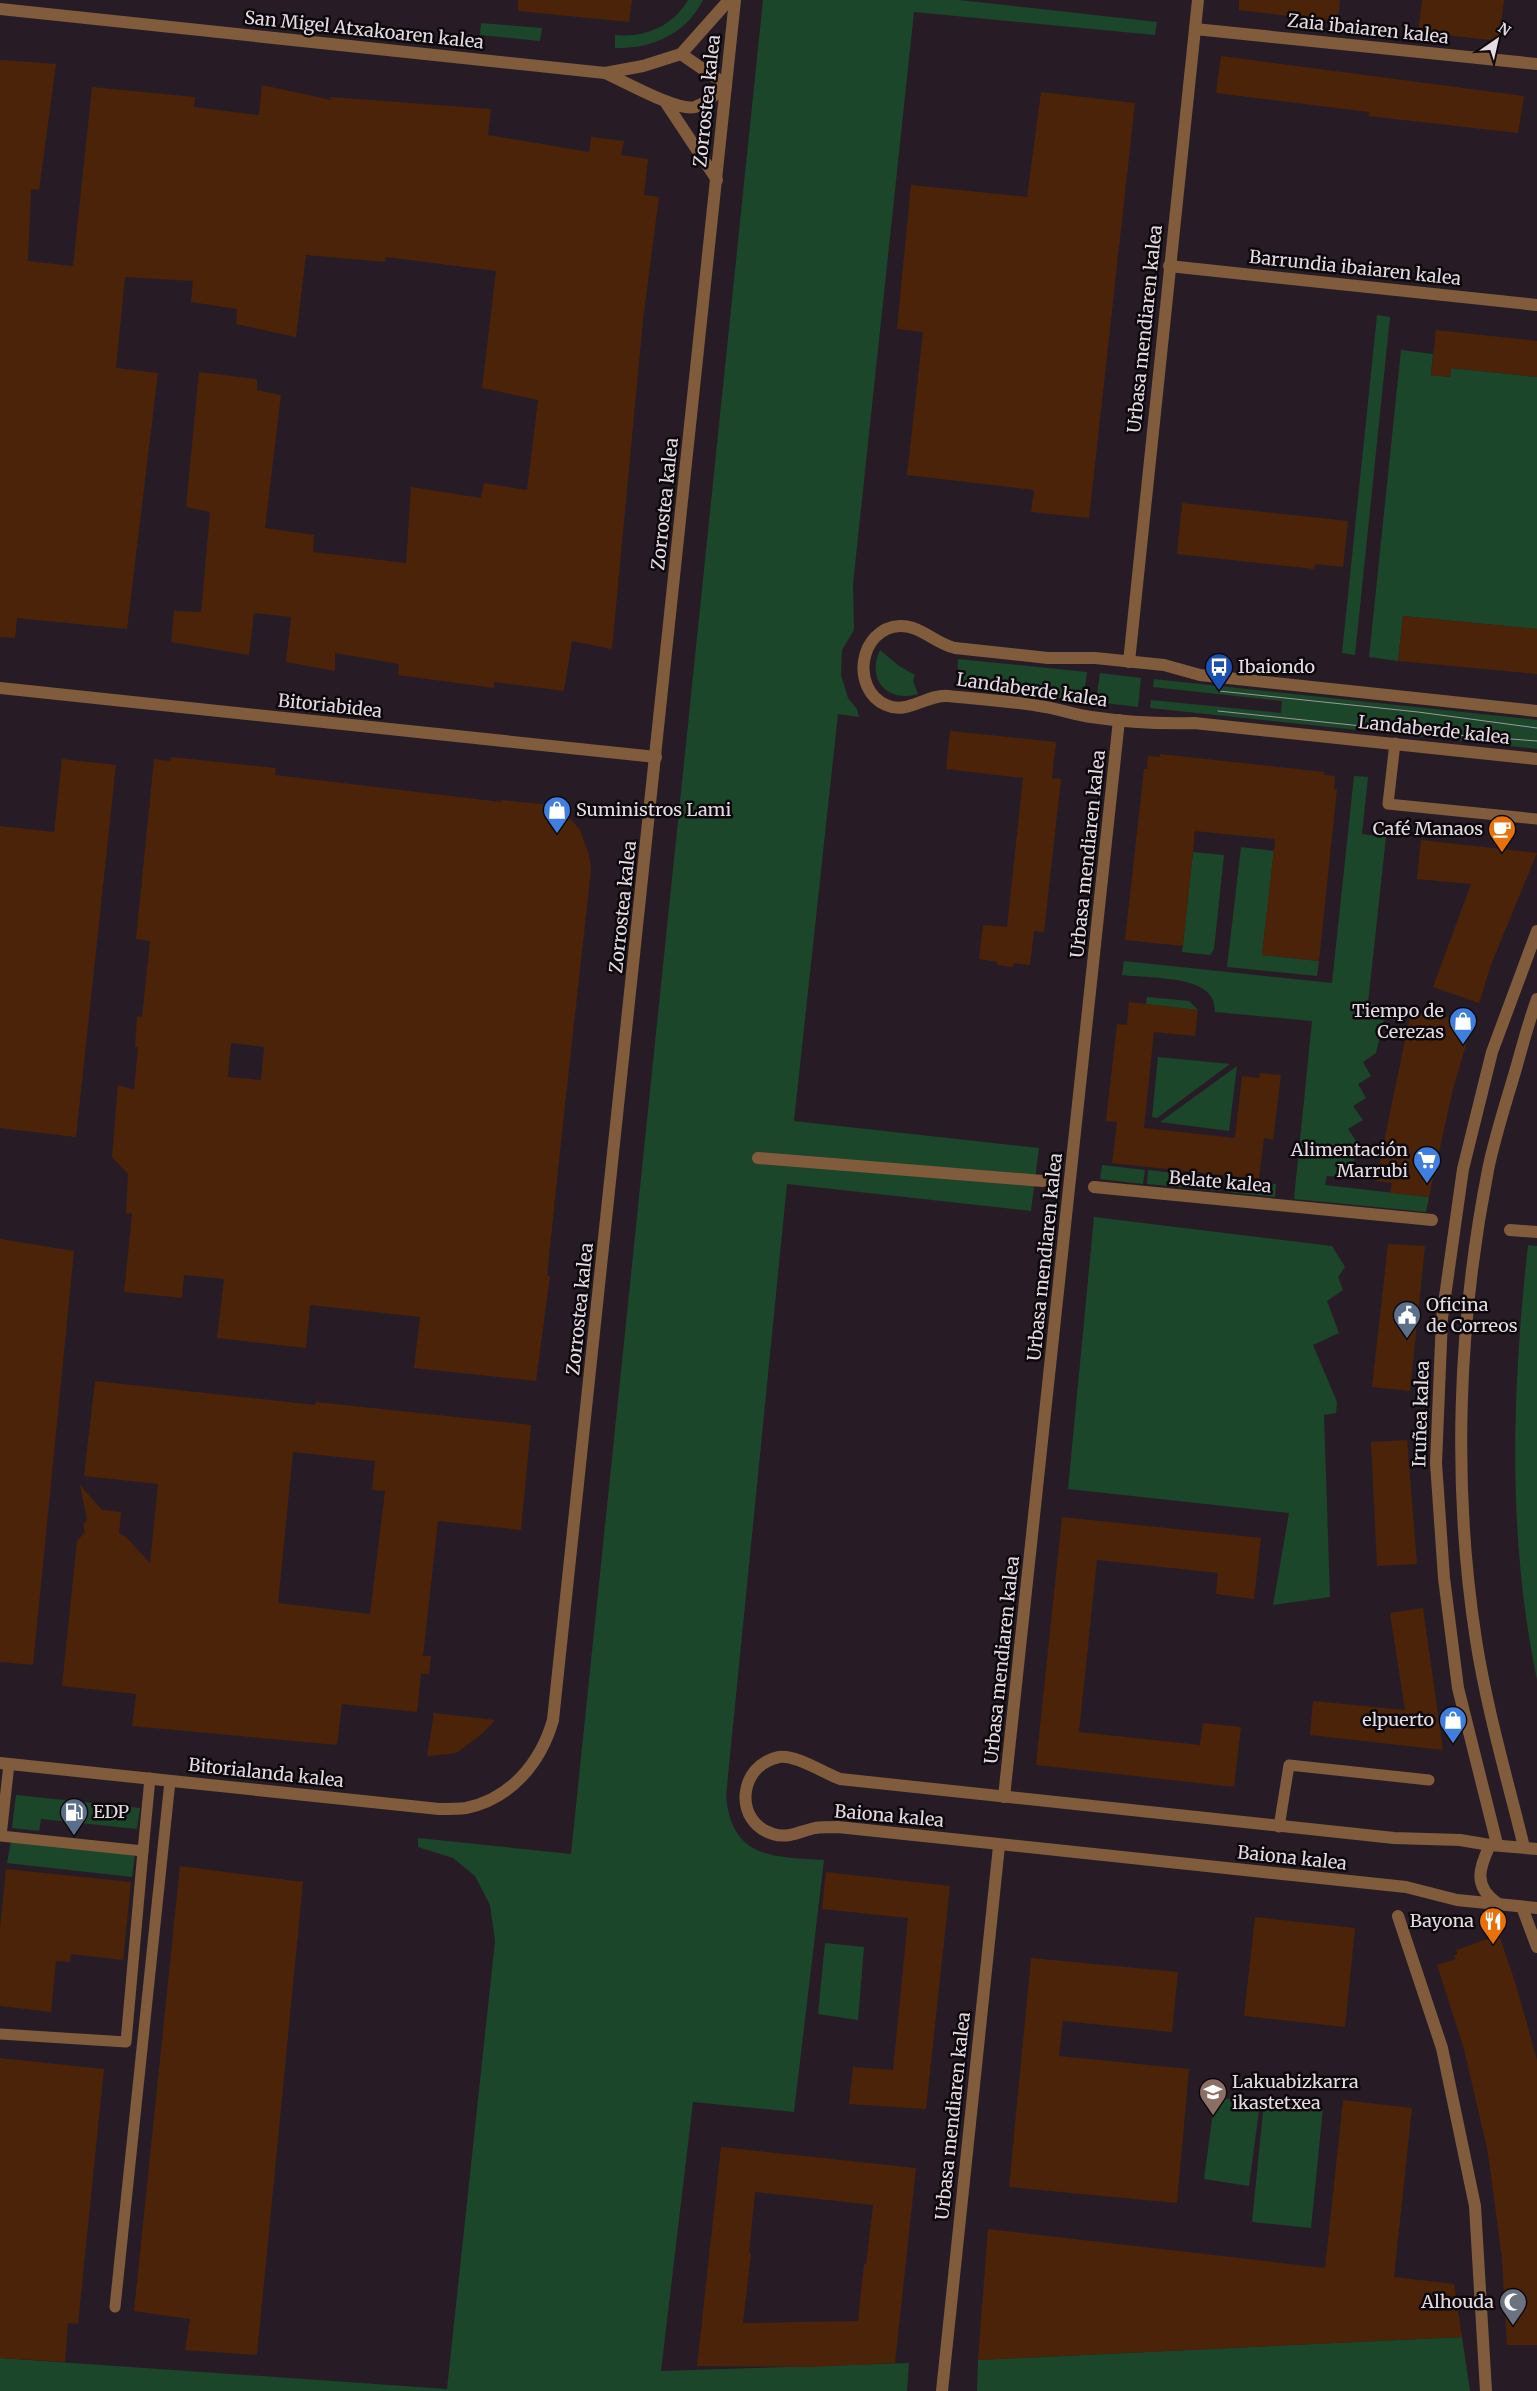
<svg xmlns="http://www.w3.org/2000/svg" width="1537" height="2391" viewBox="0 0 1537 2391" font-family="Merriweather,serif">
  <rect width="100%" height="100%" fill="#271c26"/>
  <g fill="#1b4629">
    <path d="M688,0H703C686,34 652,49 615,48V35C645,38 673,26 688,0Z"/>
    <path d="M763,0H959L1157,22L1155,35L914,12L853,584L854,630L842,650L841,675L848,698L857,709L859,717L838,714L794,1121L1039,1148L1031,1211L787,1184L726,1796C732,1859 773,1857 824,1860L794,2112L693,2102L661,2371L909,2363L907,2391H0V2358L447,2389L495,1941L490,1905L475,1876L453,1858L418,1847V1838L571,1854Z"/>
    <path d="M481,23L542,28L540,41L480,35Z"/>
    <path d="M1377,315L1390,317L1355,655L1342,653Z"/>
    <path d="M1401,350L1433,354L1431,375L1450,377L1451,368L1537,377V629L1403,616L1398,661L1369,657Z"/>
    <path d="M880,650L899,666L915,675L913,681L918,694C887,703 866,679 880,650Z"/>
    <path d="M958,659L1087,672L1083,701L957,687Z"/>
    <path d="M1100,673L1141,678L1138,707L1096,702Z"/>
    <path d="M1154,679L1537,720V749L1150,708L1151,700L1281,713L1282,701L1153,687Z"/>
    <path d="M1354,776L1368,777L1362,834L1386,837L1368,1003L1400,1009L1397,1021L1384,1019L1376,1053L1363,1062L1371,1076L1358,1084L1366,1098L1353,1106L1363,1120L1348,1129L1358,1144L1350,1178L1327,1176L1325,1185L1429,1197L1426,1212L1294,1199L1312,1021L1215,1012C1214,1005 1214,999 1209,994C1194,976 1145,978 1122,975L1124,961L1332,983Z"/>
    <path d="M1241,847L1274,851L1262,955L1319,961L1317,976L1227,967Z"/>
    <path d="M1193,852L1224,855L1214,949L1210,955L1182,952Z"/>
    <path d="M1147,997L1189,1001L1198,1010L1146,1004Z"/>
    <path d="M1158,1057L1230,1064L1157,1118L1152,1117Z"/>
    <path d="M1237,1066L1229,1131L1160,1122Z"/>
    <path d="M1102,1165L1145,1170L1143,1184L1100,1179Z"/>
    <path d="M1148,1170L1191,1175L1190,1188L1147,1184Z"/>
    <path d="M1197,1175L1223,1178L1221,1191L1195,1189Z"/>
    <path d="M1229,1178L1276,1184L1275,1197L1227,1192Z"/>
    <path d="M1094,1217L1332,1246L1345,1267L1338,1277L1343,1290L1327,1301L1339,1333L1313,1345L1337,1402L1336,1413L1324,1415L1330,1597L1273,1605L1289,1513L1068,1489Z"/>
    <path d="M1528,1245L1537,1246V1680C1507,1536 1512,1390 1528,1245Z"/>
    <path d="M16,1795L140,1808L137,1829L41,1819L39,1831L12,1828Z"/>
    <path d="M11,1841L135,1854L132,1877L7,1863Z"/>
    <path d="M825,1943L864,1947L858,2020L818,2014Z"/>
    <path d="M1215,2097L1260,2103L1249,2186L1204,2179Z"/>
    <path d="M1264,2102L1323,2108L1311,2228L1252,2222Z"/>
    <path d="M1462,2337L1470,2391H977L978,2360Z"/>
  </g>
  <g fill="#4b2309" fill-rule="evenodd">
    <path d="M518,0H632L629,22L518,11Z"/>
    <path d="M1239,0H1340L1338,22L1239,10Z"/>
    <path d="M1422,0H1504L1499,41L1418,32Z"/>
    <path d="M1221,56L1524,96L1518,133L1368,116L1369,112L1216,93Z"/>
    <path d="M0,60L56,64L39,190L31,189L28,261L73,266L92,87L195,97L194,107L259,115L262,85L331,100V97L491,109L488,135L589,152L591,137L624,141L621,155L648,159L644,195L659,197L643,320L612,649L572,641L564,691L494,682V688L398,675L399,664L335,653V671L286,662L291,617L254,613L249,655L171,642L174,611L201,612L210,512L186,507L199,372L257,379V390L281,395L265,528L314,535L313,552L406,563L411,487L481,498L484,483L527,490L538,400L482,388L496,271L386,257L385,262L306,255L296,337L236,324L237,309L191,302L193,281L125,277L116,368L158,373L127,629L17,618L15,638L0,637Z"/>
    <path d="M1041,92L1135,103L1089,518L1031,512L1034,490L907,475L923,332L897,329L911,185L1027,197Z"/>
    <path d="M1436,330L1537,341V377L1451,368L1450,377L1431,375Z"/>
    <path d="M1182,503L1348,521L1343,567L1315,564L1314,569L1177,554Z"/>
    <path d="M1403,616L1537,629V674L1398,661Z"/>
    <path d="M950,731L1056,742L1052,778L1061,779L1044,932L1034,931L1030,965L1014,963L1013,967L997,965V962L979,959L983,925L1007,927L1023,778L946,769Z"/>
    <path d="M1160,754L1324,772V775L1335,776L1334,789H1337L1319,961L1262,955L1275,839L1195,831L1183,946L1125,940L1144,769H1147L1148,756L1160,757Z"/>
    <path d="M171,757L276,768L275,775L501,802V800L551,805L567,815L580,830L589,855L591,870L562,1132L547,1276H550L536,1381L414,1368L420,1317L310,1305L306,1348L217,1338L224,1279L184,1275L182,1298L124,1292L132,1214L126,1213L128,1174L112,1157L118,1085L134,1090L138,1047H135L137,1016L142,1017L150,941L136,939L154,759L170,761ZM231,1043L264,1047L261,1080L228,1077Z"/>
    <path d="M62,759L116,765L76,1137L0,1128V826L54,832Z"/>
    <path d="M1421,840L1537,853L1492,962L1479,1003L1433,987L1471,884L1417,879Z"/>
    <path d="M1129,1002L1198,1010L1195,1036L1154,1032L1144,1128L1235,1138L1242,1076L1259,1078L1260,1073L1281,1075L1273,1140L1264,1138L1259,1179L1112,1163L1117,1122L1106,1121L1117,1024L1127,1025Z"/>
    <path d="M1411,1011L1473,1021L1453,1089L1429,1197L1390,1193L1392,1183L1376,1181Z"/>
    <path d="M0,1239L74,1251L33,1665L0,1662Z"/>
    <path d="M1388,1244L1425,1246L1410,1391L1372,1387Z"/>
    <path d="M95,1381L315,1405L316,1402L531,1425L521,1530L438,1521L423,1656H431L429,1674H421L417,1712L342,1704L337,1745L132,1726L136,1694L62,1686L77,1541L85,1532L83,1525L87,1520L80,1485L102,1510L121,1512L119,1533L126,1537L150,1563L158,1484L84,1476ZM293,1452L375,1461L372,1490L385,1491L370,1614L278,1603Z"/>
    <path d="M1407,1440L1417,1564L1377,1566L1371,1442Z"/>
    <path d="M1062,1517L1261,1538L1254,1599L1216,1594L1218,1573L1097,1560L1079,1732L1200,1745L1203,1723L1241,1727L1234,1787L1036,1765Z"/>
    <path d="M1423,1608L1443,1750L1310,1735L1313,1701L1405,1710L1390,1613Z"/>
    <path d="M434,1713L495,1720L483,1733L458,1752L450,1754L427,1756Z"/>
    <path d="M180,1866L303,1882L257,2355L185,2350L190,2319L134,2311Z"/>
    <path d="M6,1869L131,1882L123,1960L71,1954L70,1962L56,1961L51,2012L0,2006V1929Z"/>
    <path d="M826,1872L950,1886L926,2109L849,2104L853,2067L893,2070L908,1918L822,1909Z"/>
    <path d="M1255,1917L1355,1928L1345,2027L1244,2016Z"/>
    <path d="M1499,1935L1516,1985L1537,2060V2345H1507L1502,2259L1488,2153L1464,2049L1437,1965L1456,1959L1454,1955L1458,1954L1456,1950Z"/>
    <path d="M1031,1958L1178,1972L1172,2032L1063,2021L1059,2056L1189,2069L1177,2203L1009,2187Z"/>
    <path d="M0,2058L104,2069L78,2324L68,2323L65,2362L0,2358Z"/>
    <path d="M1343,2100L1412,2108L1394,2277L1454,2284L1462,2337L978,2360L988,2229L1325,2268Z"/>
    <path d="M721,2147L916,2168L895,2363L813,2367L697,2366ZM755,2192L873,2205L866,2265L864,2264L858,2321L743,2323L751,2253H749Z"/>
  </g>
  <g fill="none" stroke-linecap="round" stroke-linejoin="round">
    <g stroke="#815c3c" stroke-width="11">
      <path d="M1395,743L1388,804L1537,819"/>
      <path d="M9,1764L1,1836L143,1851L150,1778"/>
      <path d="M1279,1827L1289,1765L1429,1780"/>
      <path d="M0,2034L126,2042L143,1851"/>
      <path d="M115,2307L170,1781"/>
    </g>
    <g stroke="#815c3c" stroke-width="12">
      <path d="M758,1158L1043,1181"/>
      <path d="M1094,1187L1432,1220"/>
      <path d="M1510,1230L1537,1232"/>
      <path d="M1398,1916L1442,2048L1475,2206L1486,2391"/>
    </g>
    <g stroke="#815c3c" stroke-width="12">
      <path d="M0,9L605,73C624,81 678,112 695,107C707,103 717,93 726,85"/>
      <path d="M1195,29L1537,64"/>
      <path d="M681,54L729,0"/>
      <path d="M605,73L643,66L681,54L726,85"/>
      <path d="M666,103L717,180"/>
      <path d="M1169,266L1537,305"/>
      <path d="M1129,662L1198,0"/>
      <path d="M0,688L656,757"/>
      <path d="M1537,711L1200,675L1164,665L1095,658H1048L955,648C936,644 920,625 900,626C859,628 850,689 886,705C908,715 926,694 948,696C978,699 1009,701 1039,706C1057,708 1074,715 1091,717C1125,722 1159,724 1194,723L1537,759"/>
      <path d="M0,1763L439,1809C448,1809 458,1809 466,1808C511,1799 541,1762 553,1720L735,0"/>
      <path d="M1004,1797L1119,720"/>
      <path d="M1497,1844L1458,1688L1444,1578L1436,1463L1442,1318L1463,1169L1492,1052L1537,931"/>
      <path d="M1490,1845C1479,1868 1473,1886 1497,1903"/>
      <path d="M1524,1847C1507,1778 1487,1710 1476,1640C1452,1485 1458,1323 1488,1170C1495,1135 1507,1100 1517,1065C1523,1043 1529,1021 1537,999"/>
      <path d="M1537,1849L1490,1845L1460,1840L1394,1838L840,1779C824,1773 794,1754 779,1757C738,1765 733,1822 773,1834C788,1839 801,1831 815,1828C822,1827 830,1827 838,1827L1406,1887L1457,1900L1537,1908"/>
      <path d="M1522,1907L1537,1947"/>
      <path d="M942,2391L999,1846"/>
    </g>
    <g stroke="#a0979f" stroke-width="1">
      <path d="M1219,691L1418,712L1537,728"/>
      <path d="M1218,711L1419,732L1537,741"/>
    </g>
  </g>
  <defs>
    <g id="bus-pin" transform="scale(1.4375)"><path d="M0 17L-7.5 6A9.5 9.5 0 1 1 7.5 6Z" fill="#1a4fb4" stroke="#0d080c"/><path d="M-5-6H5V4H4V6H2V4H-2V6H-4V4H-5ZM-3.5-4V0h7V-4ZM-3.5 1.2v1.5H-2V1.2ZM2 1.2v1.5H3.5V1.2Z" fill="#fff"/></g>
    <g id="shop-pin" transform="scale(1.4375)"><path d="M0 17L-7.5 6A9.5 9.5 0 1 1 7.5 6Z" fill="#3f7fe0" stroke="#0d080c"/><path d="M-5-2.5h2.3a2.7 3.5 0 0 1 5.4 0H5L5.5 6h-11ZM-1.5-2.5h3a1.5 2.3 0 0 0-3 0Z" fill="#fff"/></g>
    <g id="cafe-pin" transform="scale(1.4375)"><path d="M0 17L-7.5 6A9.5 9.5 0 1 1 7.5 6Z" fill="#e8710a" stroke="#0d080c"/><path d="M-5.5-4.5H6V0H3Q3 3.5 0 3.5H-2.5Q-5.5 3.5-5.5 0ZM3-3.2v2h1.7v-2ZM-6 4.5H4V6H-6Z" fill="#fff"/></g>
    <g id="supermarket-pin" transform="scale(1.4375)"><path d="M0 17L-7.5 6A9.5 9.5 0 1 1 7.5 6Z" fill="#3f7fe0" stroke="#0d080c"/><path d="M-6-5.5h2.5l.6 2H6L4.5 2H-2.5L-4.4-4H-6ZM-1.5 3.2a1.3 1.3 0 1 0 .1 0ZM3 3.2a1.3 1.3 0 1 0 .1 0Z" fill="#fff"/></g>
    <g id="civic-pin" transform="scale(1.4375)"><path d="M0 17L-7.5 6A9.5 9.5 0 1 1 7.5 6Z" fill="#5c6f8a" stroke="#0d080c"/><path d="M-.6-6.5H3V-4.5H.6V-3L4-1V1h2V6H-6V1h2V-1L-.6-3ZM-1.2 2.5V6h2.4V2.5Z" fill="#fff"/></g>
    <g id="fuel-pin" transform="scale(1.4375)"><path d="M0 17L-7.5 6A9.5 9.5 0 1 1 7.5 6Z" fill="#5c6f8a" stroke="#0d080c"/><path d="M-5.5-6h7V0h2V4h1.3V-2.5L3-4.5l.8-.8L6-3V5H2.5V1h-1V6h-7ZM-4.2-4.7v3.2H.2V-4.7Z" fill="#fff"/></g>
    <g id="restaurant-pin" transform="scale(1.4375)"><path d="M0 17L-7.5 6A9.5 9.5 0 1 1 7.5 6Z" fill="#e8710a" stroke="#0d080c"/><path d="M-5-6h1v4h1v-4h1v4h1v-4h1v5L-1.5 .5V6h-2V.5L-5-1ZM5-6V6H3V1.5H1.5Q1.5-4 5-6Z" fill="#fff"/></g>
    <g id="school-pin" transform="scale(1.4375)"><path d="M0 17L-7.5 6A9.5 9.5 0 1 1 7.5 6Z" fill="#8d6e63" stroke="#0d080c"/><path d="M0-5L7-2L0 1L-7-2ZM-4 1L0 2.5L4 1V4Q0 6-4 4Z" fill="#fff"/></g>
    <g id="mosque-pin" transform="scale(1.4375)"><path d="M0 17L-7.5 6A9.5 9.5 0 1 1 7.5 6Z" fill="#6b7280" stroke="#0d080c"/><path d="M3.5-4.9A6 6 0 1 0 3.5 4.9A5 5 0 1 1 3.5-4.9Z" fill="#fff"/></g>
  </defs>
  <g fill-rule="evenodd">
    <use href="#bus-pin" x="1219" y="667"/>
    <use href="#shop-pin" x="557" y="810"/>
    <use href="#cafe-pin" x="1502" y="829"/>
    <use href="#shop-pin" x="1463" y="1021"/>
    <use href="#supermarket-pin" x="1427" y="1160"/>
    <use href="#civic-pin" x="1407" y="1315"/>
    <use href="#shop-pin" x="1453" y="1720"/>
    <use href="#fuel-pin" x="74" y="1812"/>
    <use href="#restaurant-pin" x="1493" y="1921"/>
    <use href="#school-pin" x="1213" y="2092"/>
    <use href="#mosque-pin" x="1513" y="2302"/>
  </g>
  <g text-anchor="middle" stroke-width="5" stroke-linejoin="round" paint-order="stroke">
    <g font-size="18" fill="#e4dce3" stroke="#0d080c">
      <text transform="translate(1368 29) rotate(6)" y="6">Zaia ibaiaren kalea</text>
      <text transform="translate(364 30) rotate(6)" y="6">San Migel Atxakoaren kalea</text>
      <text transform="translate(707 101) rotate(-84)" y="6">Zorrostea kalea</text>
      <text transform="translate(1355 268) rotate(6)" y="6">Barrundia ibaiaren kalea</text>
      <text transform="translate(1145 329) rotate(-84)" y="6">Urbasa mendiaren kalea</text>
      <text transform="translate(665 504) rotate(-84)" y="6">Zorrostea kalea</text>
      <text transform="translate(1032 690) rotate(8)" y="6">Landaberde kalea</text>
      <text transform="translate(330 706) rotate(6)" y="6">Bitoriabidea</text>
      <text transform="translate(1434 730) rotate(6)" y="6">Landaberde kalea</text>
      <text transform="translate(1088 854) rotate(-84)" y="6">Urbasa mendiaren kalea</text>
      <text transform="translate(623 907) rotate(-84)" y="6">Zorrostea kalea</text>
      <text transform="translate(1220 1182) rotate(5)" y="6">Belate kalea</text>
      <text transform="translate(1045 1257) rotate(-84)" y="6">Urbasa mendiaren kalea</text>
      <text transform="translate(580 1309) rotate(-84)" y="6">Zorrostea kalea</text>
      <text transform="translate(1421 1414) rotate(-88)" y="6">Iruñea kalea</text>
      <text transform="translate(1002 1660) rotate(-84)" y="6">Urbasa mendiaren kalea</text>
      <text transform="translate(266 1773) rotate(6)" y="6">Bitorialanda kalea</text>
      <text transform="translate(889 1816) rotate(5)" y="6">Baiona kalea</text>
      <text transform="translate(1292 1858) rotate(6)" y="6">Baiona kalea</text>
      <text transform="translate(953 2116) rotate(-84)" y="6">Urbasa mendiaren kalea</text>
    </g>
    <g font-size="18" fill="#e4dce3" stroke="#0d080c" text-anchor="end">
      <text x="1238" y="673" text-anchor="start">Ibaiondo</text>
      <text x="576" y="816" text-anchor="start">Suministros Lami</text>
      <text x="1483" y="835">Café Manaos</text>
      <text x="1444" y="1017">Tiempo de<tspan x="1444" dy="21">Cerezas</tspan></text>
      <text x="1408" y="1156">Alimentación<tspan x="1408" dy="21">Marrubi</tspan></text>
      <text x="1426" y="1311" text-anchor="start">Oficina<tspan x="1426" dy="21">de Correos</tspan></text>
      <text x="1434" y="1726">elpuerto</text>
      <text x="93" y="1818" text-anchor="start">EDP</text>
      <text x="1474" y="1927">Bayona</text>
      <text x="1232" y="2088" text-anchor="start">Lakuabizkarra<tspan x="1232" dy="21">ikastetxea</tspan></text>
      <text x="1494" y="2308">Alhouda</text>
    </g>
  </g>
  <g transform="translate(1497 40) rotate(34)" stroke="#0d080c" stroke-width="4" paint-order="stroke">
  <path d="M0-4L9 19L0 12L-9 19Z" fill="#e4dce3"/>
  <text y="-8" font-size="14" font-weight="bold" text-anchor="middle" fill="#e4dce3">N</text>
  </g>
</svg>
